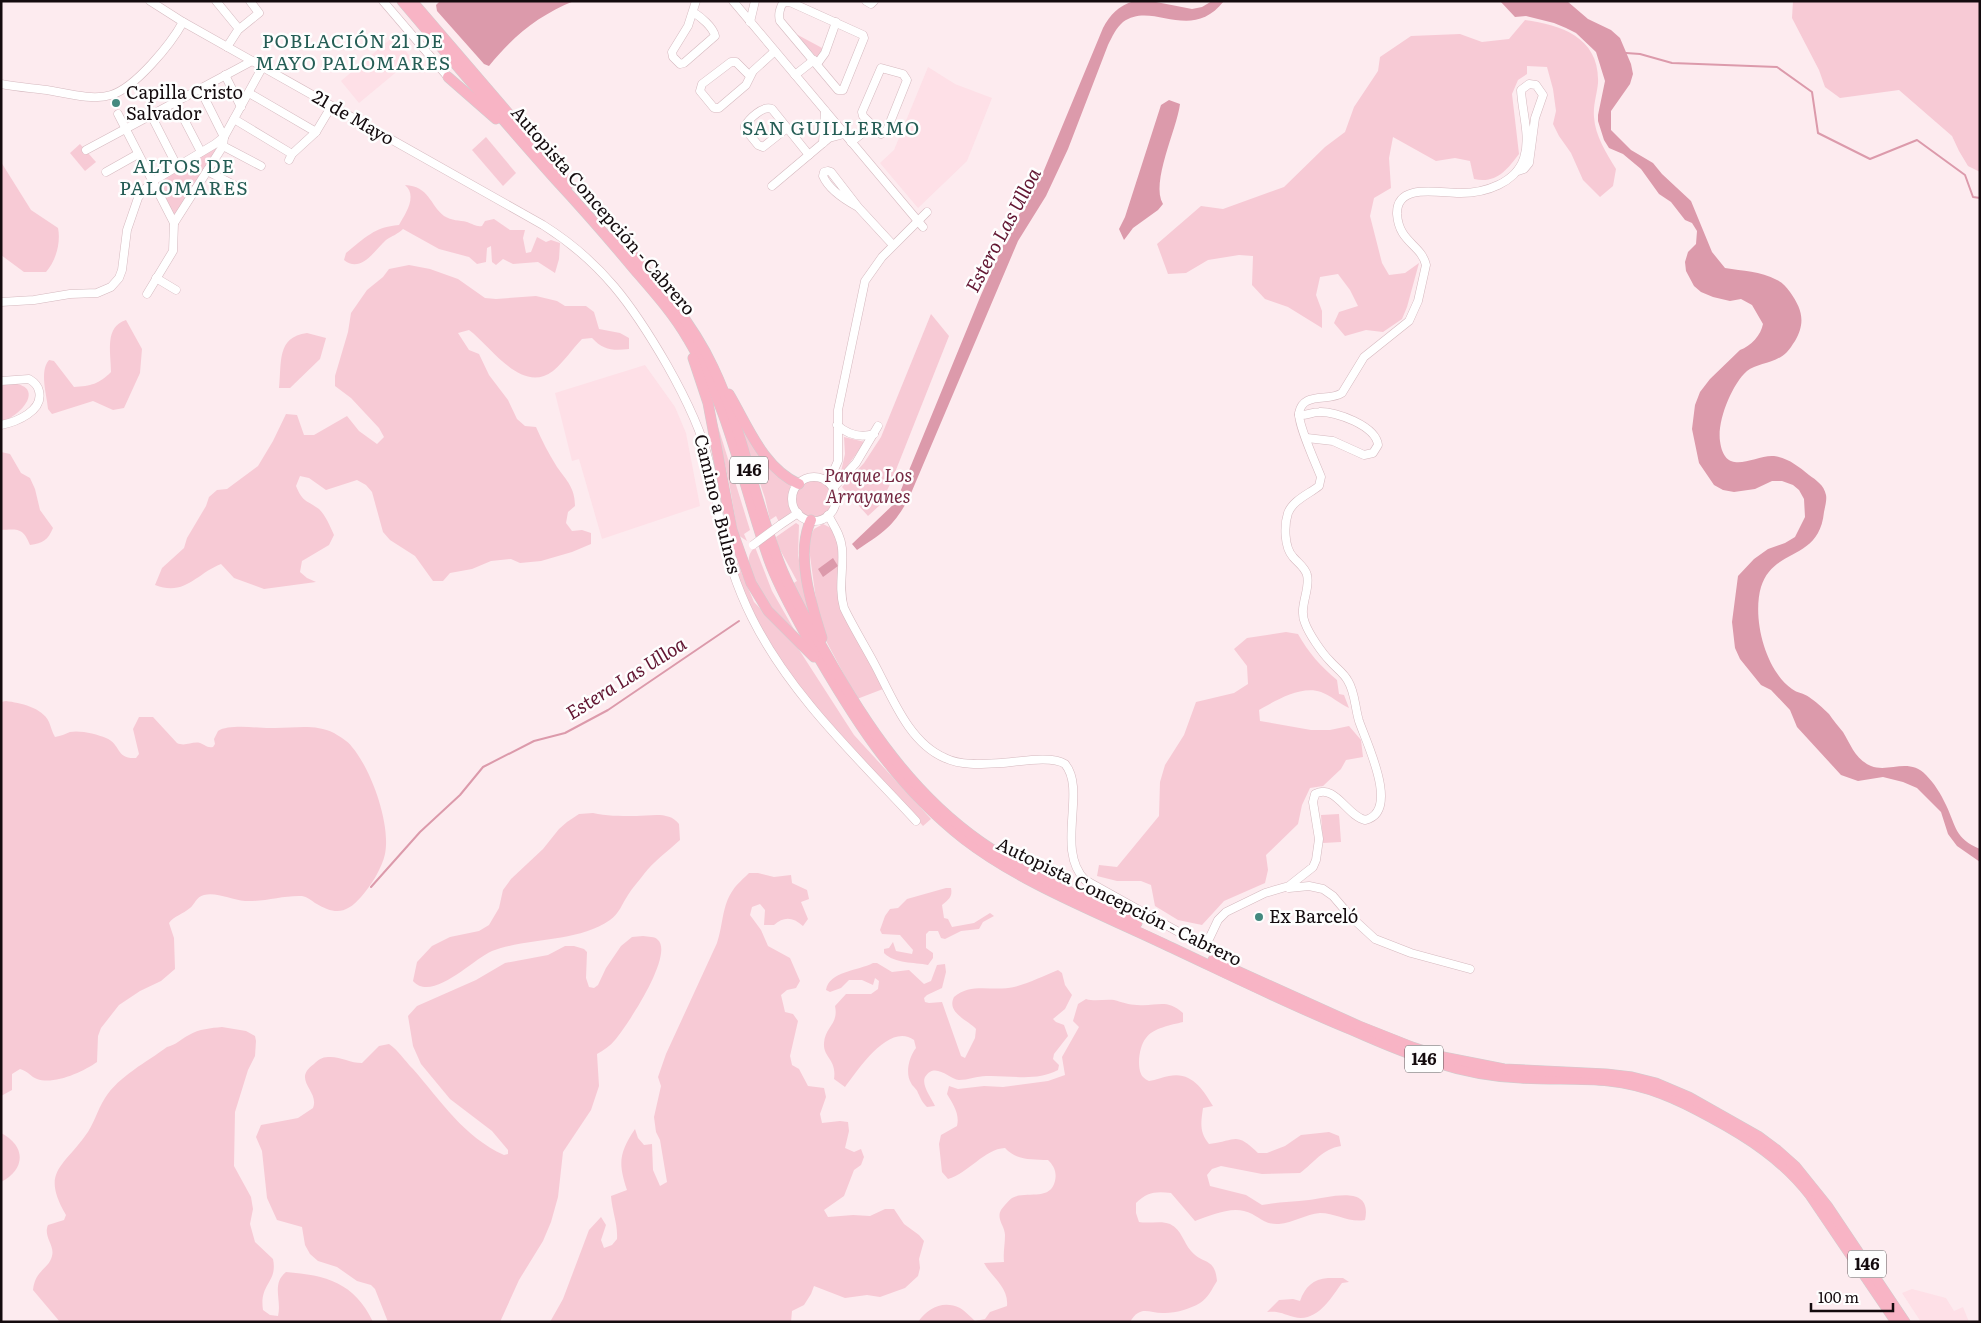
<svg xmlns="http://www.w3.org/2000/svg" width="1981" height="1323" viewBox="0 0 1981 1323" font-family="Literata,serif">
  <rect width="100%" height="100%" fill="#fdebef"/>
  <g fill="#fee0e7">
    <path d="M394,36L412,59L359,103L341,81Z"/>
    <path d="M928,67L955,84L992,98L967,161L918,208L880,163L894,150Z"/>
    <path d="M645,365L675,407L686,433L700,506L602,539L579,459L572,461L555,393Z"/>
    <path d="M1912,1289L1946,1298L1954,1311L1963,1307L1969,1322H1921L1902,1293Z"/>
  </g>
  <g fill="#f7cad5">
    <path d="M1793,1H1980V172L1968,166L1959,151L1952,136L1899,90L1840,98L1825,87L1819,70L1792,18Z"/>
    <path d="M1525,20C1562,25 1600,38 1598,83C1597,94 1593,105 1594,117C1595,136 1607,154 1616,169L1613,186L1600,197L1583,180L1571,153L1559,136L1553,124L1556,111L1553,89L1547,67L1527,66V74L1518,80L1512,94L1519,154C1507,170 1496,184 1474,179L1470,161L1455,158L1436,161L1393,137L1389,158L1391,188L1374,198L1370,216L1382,263L1389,275L1405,273L1419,263L1407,307L1402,319L1383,332L1366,330L1345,336L1334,323L1339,312L1358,306L1350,290L1338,274L1320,277L1316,295L1322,311V328L1288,307L1265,299L1252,285L1253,256L1239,255L1208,260L1186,273L1168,274L1157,244L1201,206L1223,209L1284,187L1325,147L1345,132L1354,107L1378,71L1380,57L1411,36L1460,34L1482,42L1509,39Z"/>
    <path d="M796,34L824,49L818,59Z"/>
    <path d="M486,137L516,173L503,186L472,150Z"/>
    <path d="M222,142L174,220L154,179Z"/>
    <path d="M80,144L96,162L85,171L70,153Z"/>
    <path d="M1,162L31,210L58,228C61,242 56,261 46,272H24L1,255Z"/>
    <path d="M405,185C429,186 430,205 444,216C452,221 459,220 467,222C473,224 476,227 482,226L485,221L494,219L510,230H525L523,238L526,253L531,252L537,237L546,242L551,240L560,243L559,259L555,273L538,262L513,264L503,259L496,265L492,262L491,246L487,248L486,262L477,264L469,257L439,249L403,229C398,234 392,236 386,240C375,250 361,274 344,260L346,253C365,238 374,227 399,225C405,214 418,196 405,185Z"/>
    <path d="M409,265L430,269L458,279L485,298L496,299L536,296L557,301L565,306H586L594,312L599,329L620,333L629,338V349C613,351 603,350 592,338L582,339C572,349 564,362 553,371C521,395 491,346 469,330L458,333L469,350L479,354L489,375L508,400L517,419L525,426L536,427C542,441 549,454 557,467C567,481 575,488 575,506L568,512L566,523L572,531L582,530L591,533V544L572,552L541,561L520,563L511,559L491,561L472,569L450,573L443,581H433L415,556L390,540L383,532L372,492L366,485L357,480L326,490L309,478L300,476L296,486C303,503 307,500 319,509C326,516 330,526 334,535L329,545L302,561L300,572L307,578L316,582L264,589L234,578L221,564C197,573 185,597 155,585L162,568L184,548L187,538L206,506L209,497L217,490L227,489L258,466L273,441L286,414L297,415L304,435H314L347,416L359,431L377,444L384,437L379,428L351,398L335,386V376L348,332L351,313L367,290L383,277L389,269Z"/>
    <path d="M931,314L949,336L892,480L880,505L868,516L842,487L864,463L881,437Z"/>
    <path d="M126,320L142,349L140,373L124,408L113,410L93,401L52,414L48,409C47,395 39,371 49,360L54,361L74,387C91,386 99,384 111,372C111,352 104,327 126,320Z"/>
    <path d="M307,333L326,338L320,359L290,388H279C282,363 276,337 307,333Z"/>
    <path d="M15,383C20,385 26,386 28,391C33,403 11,420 1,422V387L5,384Z"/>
    <path d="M711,404L750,530L744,534L747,541L738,535L729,482Z"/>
    <path d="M737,416L791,483L789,493L791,512L779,522L776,516L770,520L765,498Z"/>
    <path d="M844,437L865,442L840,476L845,454Z"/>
    <path d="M1,452L10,454L21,473L30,478L35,489L40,510L53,528C48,540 43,543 30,545C23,528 18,529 1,530Z"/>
    <circle cx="814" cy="499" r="18"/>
    <path d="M796,523L799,525L798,555L810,616L792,584L797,581L778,546L776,537Z"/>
    <path d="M823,524L833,529L839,546L843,612L883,689L857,699L824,637L817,607L808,541L814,529Z"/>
    <path d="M755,547L772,591L795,631C777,614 757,597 751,572C748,561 747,555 755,547Z"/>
    <path d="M737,562L754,602L796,645L854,735L931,819L923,826L809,699L782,662L762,630L746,597L733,563Z"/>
    <path d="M1286,632L1298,634C1308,652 1321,667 1337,680L1339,694L1344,695L1349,708C1340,704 1330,695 1321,692C1301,685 1275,701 1259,710L1260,721L1311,730H1330L1349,726L1361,740L1363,757L1346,760L1341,769L1323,786L1310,788L1302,805L1298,824L1266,855L1268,870L1265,883L1224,901L1202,925L1178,920L1155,906L1151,885L1141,881H1117L1097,876L1099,865L1117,867L1159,816L1160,782L1165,765L1184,735L1196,702L1234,693L1248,684L1247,666L1234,649L1247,638Z"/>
    <path d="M6,701C20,703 42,707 49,722C51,727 52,732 55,737C61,736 65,734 70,732C80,730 97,734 106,738C122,745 115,759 136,758L139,754L133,729L139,717H153L177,743C185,747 192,741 200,743C206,745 206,748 213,747L215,744L214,739L218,731C229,724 256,728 270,728C292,729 313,723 334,733C340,737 348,741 352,747C371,769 391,824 385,854C382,868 371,886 361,897C346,914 335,915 315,903C311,900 307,897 302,896C284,895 264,902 245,901C232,900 217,892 204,895C196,897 195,904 190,908C183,914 174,916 169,923L174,938L175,969L161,981L140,991L119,1005L101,1028L98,1036L97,1062C83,1072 54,1085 37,1079C31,1077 28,1071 20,1069L12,1074V1090L1,1096V702Z"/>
    <path d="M593,813C606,816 620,816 633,816C648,817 668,810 679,824L680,840C668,851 654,861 644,874C639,881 632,888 628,895C622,904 619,914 610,920C577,943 529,937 492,951C473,959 432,1003 413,981L417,962L432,946L450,937L479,931L489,925L499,908L503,890L511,879L543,849L559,829L567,822L579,814Z"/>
    <path d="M1339,814L1341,842L1323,843L1321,815Z"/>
    <path d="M749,873H758L774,877L791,875L792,883L807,890L809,899L801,902L808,919L803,926C793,917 784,916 774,925H764L765,910L760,904L752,907L750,915L761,930L768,946L790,958L800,981L796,988L787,990L781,995L785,1012L793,1014L798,1021L790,1056L792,1065L799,1069L808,1086L824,1088L826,1097L820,1114L822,1123L840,1121L848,1122L849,1131L845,1148L854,1152L861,1149L864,1157L861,1165L854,1170L844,1196L824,1210L828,1217L853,1215L870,1216L885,1209H894L904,1224L919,1235L924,1241L919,1259L920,1268L918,1276L905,1288L880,1297L867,1295L845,1298L814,1286L811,1294L804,1305L792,1311L791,1322H550L563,1299L589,1230L601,1217L606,1225L601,1240L604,1248L612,1245L617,1239C618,1224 612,1211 611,1196L627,1190C618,1163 619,1153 635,1129L638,1138L644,1145L652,1144L653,1170L660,1186L667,1182L660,1140L656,1132L654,1117L661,1086L658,1077L666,1054L717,943C723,926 722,905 733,890C736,885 745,877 749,873Z"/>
    <path d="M946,888H951C953,897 948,900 942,905L944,918L948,919L952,927L974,923L990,913L994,916L983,922L979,929L961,931L945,939L941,938L938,931H929L926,934V948L933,953V958L928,965C914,962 895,964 884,953V949L889,948L893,942L896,951L912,954L913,950L900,935L882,934L880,930L885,916L890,909L898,908L907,899Z"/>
    <path d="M643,936C648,937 655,936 658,940C674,955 627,1026 615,1040C610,1046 604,1050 597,1054L599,1086L591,1110L563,1152L558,1197L551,1222L543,1241L519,1280L500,1322H388L375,1289L371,1285L357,1281L337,1267L318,1261L310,1254L305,1245L302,1227L277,1220L267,1198L262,1151L256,1137L261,1125L298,1118L313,1108C320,1091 291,1080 314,1064C318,1060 322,1057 328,1057C340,1056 350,1063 362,1063L379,1046L389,1044C398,1050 405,1061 413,1069C441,1101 464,1137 504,1155L508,1154V1150L492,1131L450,1099L421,1064L413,1046L408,1016L417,1006L476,980L505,963L548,955L565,946H574L584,949L587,952L586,978L589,987L594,988L598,985L606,968L621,946L632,937Z"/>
    <path d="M873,963H877L892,972L909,970L924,984L931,981L937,965L945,964L946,972L942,988L927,995L924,998L925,1002L929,1003L942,1002L961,1056L965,1058L975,1038L976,1029C968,1020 946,1013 954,997C971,982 993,992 1014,987C1030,983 1043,976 1058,970L1062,973L1065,985L1072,995L1065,1009L1053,1019L1056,1022L1064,1025L1068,1036L1054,1054L1053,1059L1059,1065L1058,1070C1035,1082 1011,1075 986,1076C977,1076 968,1080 959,1080C949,1079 935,1061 925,1077C921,1085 932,1099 935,1106L927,1107C922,1102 921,1099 918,1093C917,1089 913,1087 911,1083C905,1073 909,1057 916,1048L914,1040C889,1022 858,1070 845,1087L834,1079C837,1059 823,1058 824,1043C825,1027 839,1024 835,1006L846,994H871L878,989L879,981L875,978L873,985L862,980H849L841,988L830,992L826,990C829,971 858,971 873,963Z"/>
    <path d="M1086,999C1095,1002 1104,999 1114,1000C1122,1002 1129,1005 1137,1005C1157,1007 1166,998 1183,1013V1022C1171,1025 1153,1028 1146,1038C1139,1046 1136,1069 1143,1077C1145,1079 1147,1080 1149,1081C1156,1080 1163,1077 1169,1076C1191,1071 1203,1089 1213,1106L1203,1108C1201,1122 1199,1132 1209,1144C1237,1141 1235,1131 1258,1153H1267L1285,1146L1301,1135L1329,1132L1339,1136L1341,1146C1322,1149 1315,1162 1300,1173L1262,1174L1221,1166L1212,1169L1207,1175L1210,1186L1246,1195L1262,1205C1278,1202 1293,1202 1309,1200C1329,1198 1373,1183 1365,1220C1349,1223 1336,1213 1320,1213C1306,1214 1293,1223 1279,1224C1262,1225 1258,1214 1244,1211C1229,1207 1209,1216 1195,1221L1171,1193C1156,1191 1147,1192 1136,1203V1213L1139,1222C1149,1224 1161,1220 1170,1224C1182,1230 1183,1242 1191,1251C1203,1265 1215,1257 1217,1281C1212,1289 1208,1298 1200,1303C1190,1309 1176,1313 1165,1313C1149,1314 1141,1304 1130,1322H918C928,1308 943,1300 960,1308C965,1311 971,1317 975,1321L985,1319L990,1312L1007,1306C1009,1287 992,1278 984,1263L1004,1262C1003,1252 1005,1245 1005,1235C1005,1226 996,1219 1001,1210C1003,1207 1009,1200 1012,1198C1026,1190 1050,1202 1055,1181C1057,1172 1054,1166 1048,1160C1032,1159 1017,1161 1005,1148C984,1149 969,1173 948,1179L942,1172L939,1144L941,1135L957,1126C960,1114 953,1104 947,1094L949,1086L958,1089L984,1086L1003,1087L1048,1081L1065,1075L1062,1057L1079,1027L1073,1021L1078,1004Z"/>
    <path d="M222,1027L246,1031L255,1036L256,1041L255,1056L248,1070L235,1112L234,1166L251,1197L253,1209L250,1224L255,1242L273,1259C278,1283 259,1283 263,1310L270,1315L278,1316C282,1300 271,1284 286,1272C326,1275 355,1283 373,1322H60L33,1290C35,1270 49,1269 52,1256C55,1245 43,1237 48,1225L64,1220L66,1215C41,1172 62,1168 85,1136C94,1125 97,1110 105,1098C119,1076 147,1062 167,1047C176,1045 181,1039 189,1035C199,1029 211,1028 222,1027Z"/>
    <path d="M1,1133C26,1146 26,1169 1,1182Z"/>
    <path d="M1328,1278H1343L1349,1282L1342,1283C1331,1298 1317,1323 1294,1317C1282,1314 1280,1311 1267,1312L1279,1300L1293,1299L1300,1301C1305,1287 1313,1279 1328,1278Z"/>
  </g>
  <g fill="#dc9aab">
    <path d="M440,1H574C539,15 513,36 489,66L484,64L437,11L436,5Z"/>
    <path d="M1134,1H1151L1192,9L1202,7L1212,1H1224C1190,44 1153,0 1123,22C1116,28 1112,37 1108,45L1068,149L1046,196L1018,241L909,498C893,527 884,532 857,550L852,544L896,502L981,295L1009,232L1042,175L1103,28C1110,15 1118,6 1134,1Z"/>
    <path d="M1500,1H1567L1588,19L1611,30L1620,38L1631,64L1633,74L1630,84L1611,111V130L1631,150L1653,163L1662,174L1691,201L1712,252L1725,268C1743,271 1760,271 1777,280C1783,283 1786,287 1790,292C1802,309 1806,322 1795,341C1792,345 1790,349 1787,352C1775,364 1757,363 1747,371C1732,384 1717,421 1720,441C1725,479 1755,454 1774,456C1788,458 1798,466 1809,475C1816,480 1824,485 1826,495C1827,500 1825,507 1824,512C1819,562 1773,547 1761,587C1752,618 1765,670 1792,689C1797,693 1804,693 1809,697C1815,701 1823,708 1829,714C1833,720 1838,726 1843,732C1851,745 1855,759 1871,766C1889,773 1909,757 1926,775C1934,783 1941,794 1946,805C1956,826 1955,839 1980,849V862L1957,846L1948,834L1941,812L1917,788L1903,782L1883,777L1858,781L1841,775L1797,727L1790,710L1771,690L1761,685L1740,659L1735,648L1732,622L1738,576L1754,559L1768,549L1785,543L1795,537L1805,517L1804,499L1799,490L1793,485L1782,481H1772L1755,489L1734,492L1723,490L1714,485L1699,463L1692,429L1695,405L1700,392L1710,379L1740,350C1751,346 1761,335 1763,324L1752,305L1741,299L1730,301L1713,297L1701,292L1694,286L1686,271L1685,262L1688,252L1696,244L1697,231L1692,223L1685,220L1671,202L1659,194L1641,169L1623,154L1609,148L1604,140L1598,121V115L1605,81L1596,52L1576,33L1566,28L1554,23L1526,16L1515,17Z"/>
    <path d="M1169,100L1180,104C1177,129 1150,183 1163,204L1158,210L1133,228L1124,240L1119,229L1125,217L1161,105Z"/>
    <path d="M833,558L838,566L823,577L818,569Z"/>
  </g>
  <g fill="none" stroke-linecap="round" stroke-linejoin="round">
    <g stroke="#dc9aab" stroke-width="2">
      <path d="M1626,53L1640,54L1672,63L1777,67L1812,92L1818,133L1870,159L1917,140L1965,175L1973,197L1980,198"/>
      <path d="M371,887L420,832L460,795L483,767L534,741L565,733L608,710L739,621"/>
    </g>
    <g stroke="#d5b9bf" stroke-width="9">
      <g id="minor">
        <path d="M150,1L183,22L543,225C602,262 633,306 667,365C684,395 701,428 709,462C714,482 716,502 720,521C726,555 737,588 752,618C791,696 857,757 916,821"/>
        <path d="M216,1L239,29"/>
        <path d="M383,1L448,77"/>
        <path d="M733,1L923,227"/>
        <path d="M866,1L871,4L874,1"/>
        <path d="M784,2H790L863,35L864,38L843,90H838L780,21C778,15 780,6 784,2Z"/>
        <path d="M693,12C701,17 713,27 715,36L684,63L680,64L673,57L672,52L688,26L696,1"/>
        <path d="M750,22L755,1"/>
        <path d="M227,47L238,30L259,13L250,1"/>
        <path d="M817,64L825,53L836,22"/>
        <path d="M881,68L903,74L907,80L887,130L881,134L863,116L862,112Z"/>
        <path d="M225,75L241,107"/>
        <path d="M795,75L814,60"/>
        <path d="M750,76L736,62H731L702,84L700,91L714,108H719L746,85L753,71L775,51"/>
        <path d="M1,84C16,87 32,88 47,90C66,93 92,101 111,95C135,88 171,44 183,22"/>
        <path d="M200,89L224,137"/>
        <path d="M249,93L316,132"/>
        <path d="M175,102L201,152"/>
        <path d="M118,114L174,223L173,251L147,294"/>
        <path d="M151,115L177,166"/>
        <path d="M234,119L292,154"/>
        <path d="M787,128L763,147L758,145L745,129V126C749,119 763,105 772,109L809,155"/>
        <path d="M851,142L872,126"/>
        <path d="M823,143L825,111"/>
        <path d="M223,146L261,166"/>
        <path d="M86,150L252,61"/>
        <path d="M289,160L292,154L316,132L331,107"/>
        <path d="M207,171L238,187"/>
        <path d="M106,172L138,154"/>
        <path d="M772,186L829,138L844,134"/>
        <path d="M858,207C845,200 829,190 823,176L824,172L828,171L831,172L858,207L893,245"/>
        <path d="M174,223L223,146L224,137"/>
        <path d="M156,278L176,290"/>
        <path d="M1,302L34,300L70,294L97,293L111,287L119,278L122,270L127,230L138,198L143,191L153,181L215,144L224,137L263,66"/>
        <path d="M1,381L29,379C34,382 38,385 39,391C44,411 16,422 1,425"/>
        <path d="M1299,415C1306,416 1312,412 1319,412C1336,411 1376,426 1378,445L1373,453L1364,455L1333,441L1307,438"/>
        <path d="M837,425C848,435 860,438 874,434"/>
        <circle cx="814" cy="499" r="22"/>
        <path d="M825,480L834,470L838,461V410L865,281L882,257L927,212"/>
        <path d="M833,488L856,463L878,426"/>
        <path d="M828,515C834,526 841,536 842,548C844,568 838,588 844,608C853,627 865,646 875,665C892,697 909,743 945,758C962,766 983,764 1001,763C1017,762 1052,755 1065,764C1087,790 1055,850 1085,880L1193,940L1206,941L1209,939L1218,920L1226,912L1265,893L1289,886L1313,867L1316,860L1319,839L1313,802L1315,794C1335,783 1347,816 1365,820C1401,812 1366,742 1359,721C1355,708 1355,692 1348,681C1344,673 1336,668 1330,661C1322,653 1309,634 1305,623C1298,607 1311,589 1307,575C1305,567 1298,563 1293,557C1284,547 1284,525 1288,513C1293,500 1309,494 1319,486L1321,477C1316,464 1298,425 1299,413C1300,408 1303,403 1307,401C1318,395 1331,400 1342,393L1364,357L1409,321L1418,301L1426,265C1421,244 1399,243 1397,214C1396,181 1443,194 1461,193C1485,193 1516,183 1524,158C1531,137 1522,112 1521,90L1529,84L1536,85L1543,95L1535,118L1529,163L1524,169L1518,171"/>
        <path d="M780,525L798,513"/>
        <path d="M1289,888L1309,886L1323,889L1333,896L1350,916L1375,939L1411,953L1470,969"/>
      </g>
    </g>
    <g stroke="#d0cecf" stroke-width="11">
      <g id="highway">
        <path d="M402,1C453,61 504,122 556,180C583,209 609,239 634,269C653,291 673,313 688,339C729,406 743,486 769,560C779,588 794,613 808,639C852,716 893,783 964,839C1021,883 1099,913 1164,944C1226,973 1288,1004 1352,1030C1379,1042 1406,1054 1434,1062C1462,1071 1492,1077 1521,1078C1550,1080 1580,1078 1609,1081C1647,1085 1678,1099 1710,1117C1749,1138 1783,1160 1810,1195L1896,1322"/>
        <path d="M412,1L569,184"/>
        <path d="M448,77L496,119"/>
        <path d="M614,234C651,276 689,316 713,367C744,432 755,506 783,572C795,600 810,626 825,652C865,724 912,794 981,842C1029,876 1085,898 1137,923"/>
        <path d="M693,358L708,403L732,530L751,583L768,611L814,657"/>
        <path d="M729,394C748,426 763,468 799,484"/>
        <path d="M811,520C795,553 811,604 822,638"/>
        <path d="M1213,960L1359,1026L1412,1047L1443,1057L1504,1069L1606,1074L1632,1077L1656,1083L1689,1097L1758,1136L1777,1150L1795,1166L1828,1207L1905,1322"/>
      </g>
    </g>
    <use href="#minor" stroke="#fff" stroke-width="8"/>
    <use href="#highway" stroke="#f8b4c5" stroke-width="10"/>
    <g stroke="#d5b9bf" stroke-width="9" stroke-linecap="butt">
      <path id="minor-bridge" d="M753,545L780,525"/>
    </g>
    <use href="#minor-bridge" stroke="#fff" stroke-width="8"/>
  </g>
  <g fill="#44897f" stroke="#fefefe" stroke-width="2">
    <circle cx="116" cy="103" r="5"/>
    <circle cx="1259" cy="917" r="5"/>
  </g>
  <g text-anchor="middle" stroke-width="5" stroke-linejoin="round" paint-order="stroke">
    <g fill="#fefefe" stroke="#5a5456" stroke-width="1">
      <rect x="730" y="456.5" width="38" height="27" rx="4"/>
      <rect x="1405" y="1045.5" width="38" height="27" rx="4"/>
      <rect x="1848" y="1250.5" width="38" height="27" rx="4"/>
    </g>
    <g font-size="16" font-weight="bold" fill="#140b0e">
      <text x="749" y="476">146</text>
      <text x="1424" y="1065">146</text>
      <text x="1867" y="1270">146</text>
    </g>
    <g font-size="18" fill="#140b0e" stroke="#fefefe" text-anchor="start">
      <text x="126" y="99">Capilla Cristo<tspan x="126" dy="21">Salvador</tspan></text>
      <text x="1269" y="923">Ex Barceló</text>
    </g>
    <g font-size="18" fill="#140b0e" stroke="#fefefe">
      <text transform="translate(353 118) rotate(30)" y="6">21 de Mayo</text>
      <text transform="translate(603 211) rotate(49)" y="6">Autopista Concepción - Cabrero</text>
      <text transform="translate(717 504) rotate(76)" y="6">Camino a Bulnes</text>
      <text transform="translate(1119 902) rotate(26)" y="6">Autopista Concepción - Cabrero</text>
    </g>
    <g font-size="18" font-style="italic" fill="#752842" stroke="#fefefe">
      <text x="868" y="482">Parque Los<tspan x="868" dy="21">Arrayanes</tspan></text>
    </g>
    <g font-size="19" letter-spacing="1" fill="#255d55" stroke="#fefefe">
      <text x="353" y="48">POBLACIÓN 21 DE<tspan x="353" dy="22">MAYO PALOMARES</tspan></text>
      <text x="831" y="135">SAN GUILLERMO</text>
      <text x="184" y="173">ALTOS DE<tspan x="184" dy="22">PALOMARES</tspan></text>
    </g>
    <g font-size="19" font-style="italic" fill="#621632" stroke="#fefefe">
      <text transform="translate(1003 230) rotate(-62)" y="7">Estero Las Ulloa</text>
      <text transform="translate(626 678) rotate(-32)" y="7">Estera Las Ulloa</text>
    </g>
  </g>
  <rect width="1981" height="1323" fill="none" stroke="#140b0e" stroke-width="5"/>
  <path d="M1811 1303v8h82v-8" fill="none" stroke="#140b0e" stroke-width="2.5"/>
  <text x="1818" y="1303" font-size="15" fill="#140b0e" stroke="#fefefe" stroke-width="4" paint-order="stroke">100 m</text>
</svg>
